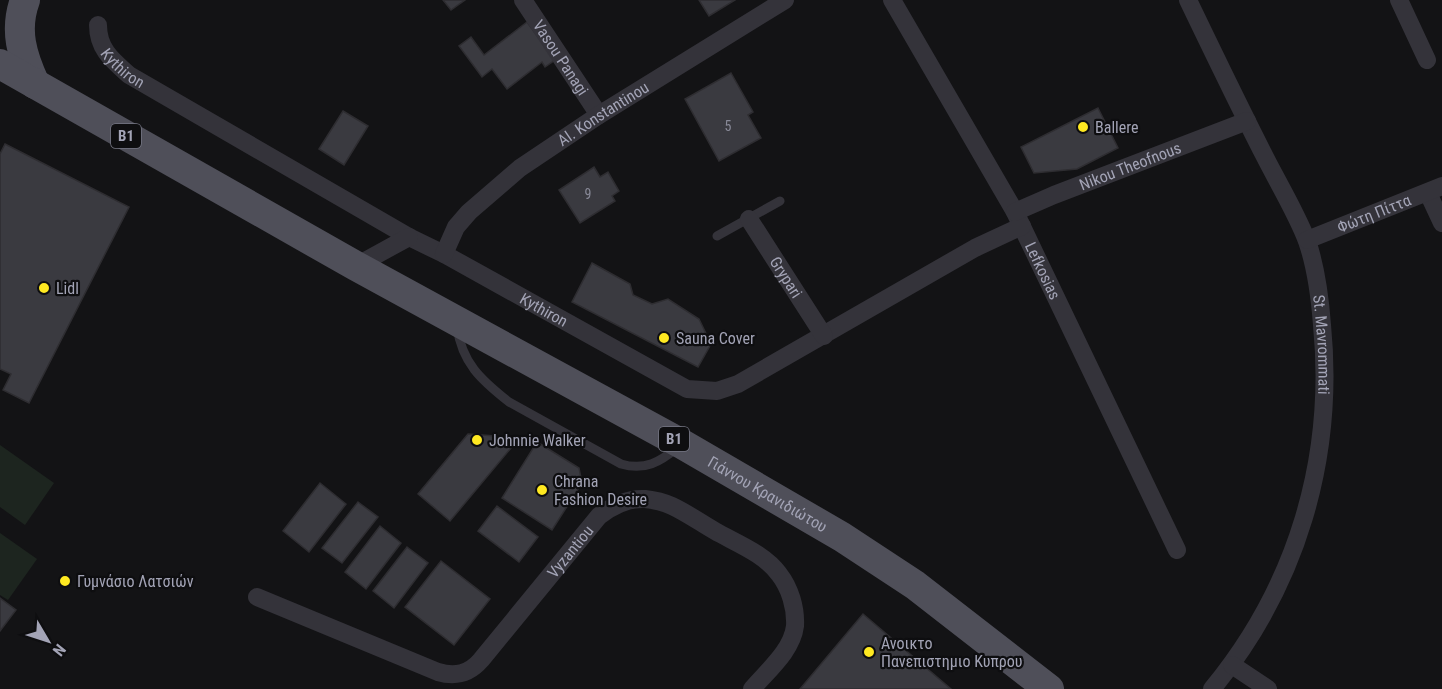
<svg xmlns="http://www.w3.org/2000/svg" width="1442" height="689" viewBox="0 0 1442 689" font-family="'Roboto Condensed',sans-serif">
  <rect width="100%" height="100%" fill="#131315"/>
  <g fill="#1d251f">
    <path d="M0,445L54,483L25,525L0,507Z"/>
    <path d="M0,533L37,559L8,600L0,595Z"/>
  </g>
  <g fill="#3a3a40" stroke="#2e2d31" stroke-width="1.5">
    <path d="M443,0H465L451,10Z"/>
    <path d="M699,0H735L709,16Z"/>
    <path d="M527,22L555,60L545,67L542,62L507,89L492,69L482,77L459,46L471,37L484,55Z"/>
    <path d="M731,73L753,112L748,115L761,138L719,161L685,99Z"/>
    <path d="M1098,108L1118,148L1077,169L1034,173L1021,147Z"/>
    <path d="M343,111L368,126L344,165L319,149Z"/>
    <path d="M5,144L129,207L29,403L3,390L11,374L0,369V154Z"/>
    <path d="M594,167L600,177L608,172L619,191L612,196L615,201L580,223L559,190Z"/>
    <path d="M592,263L630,284L633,295L652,304L668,299L699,319L711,344L698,367L572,302Z"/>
    <path d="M468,434L496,436L511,448L450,521L418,494Z"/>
    <path d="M537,442L579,468L582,483L552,530L502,498Z"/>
    <path d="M320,483L346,504L309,552L283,531Z"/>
    <path d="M358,502L378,517L342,563L322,548Z"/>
    <path d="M497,506L538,537L519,562L478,531Z"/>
    <path d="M380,526L401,543L366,589L345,572Z"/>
    <path d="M407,547L428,563L394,608L373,591Z"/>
    <path d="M441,561L490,599L454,645L405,607Z"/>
    <path d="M0,598L16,610L0,631Z"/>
    <path d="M863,614L951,689H800Z"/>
  </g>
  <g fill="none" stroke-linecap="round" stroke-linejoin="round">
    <g stroke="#34333a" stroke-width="9">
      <path d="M717,236L780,201"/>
      <path d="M457,327C462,363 481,380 509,402L621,464C645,471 660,462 678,447"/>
    </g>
    <g stroke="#34333a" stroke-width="18">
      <path id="s1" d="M523,0L599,115"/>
      <path id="s2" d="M892,0L1015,212L1177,550"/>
      <path id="s3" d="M1188,0C1213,52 1238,104 1264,155C1277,181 1297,214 1307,241C1316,267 1320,298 1322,325C1335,458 1297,586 1212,689"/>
      <path d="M1399,0L1427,60"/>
      <path id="s4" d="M98,25C98,49 112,60 129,75L409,237L444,254L687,389L717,391L738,384L975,248L1022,226"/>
      <path d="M1428,193L1442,223"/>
      <path id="s5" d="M1015,212L1054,195L1247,121"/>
      <path id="s6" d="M749,219L824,336"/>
      <path id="s7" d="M1307,240L1442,186"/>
      <path id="s8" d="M444,254L456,227L469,212L520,168L599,115L785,0"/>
      <path d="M356,266L409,237"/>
      <path id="s9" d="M257,597L438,672C455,677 469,674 481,660L599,516C612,506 628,498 645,499C654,500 663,502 672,506C687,513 701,523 715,531C736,543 765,554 779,574C790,588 796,608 795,626C792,651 767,671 752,689"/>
      <path d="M1232,665L1268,689"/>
    </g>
    <g stroke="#4f4f59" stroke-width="30">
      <path d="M25,0C14,30 22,56 35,84"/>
      <path id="s10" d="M0,64L356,266L682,444L842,537L915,585L1049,689"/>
    </g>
  </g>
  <g fill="#ffe921" stroke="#0e0e10" stroke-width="2">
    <circle cx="1083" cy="127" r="6"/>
    <circle cx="44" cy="288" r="6"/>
    <circle cx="664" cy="338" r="6"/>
    <circle cx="477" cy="440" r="6"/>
    <circle cx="542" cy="490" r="6"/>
    <circle cx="65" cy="581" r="6"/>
    <circle cx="869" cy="652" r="6"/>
  </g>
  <g text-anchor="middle" stroke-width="4.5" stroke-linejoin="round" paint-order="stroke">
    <g font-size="14" fill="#898a98">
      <text x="728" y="131">5</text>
      <text x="588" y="199">9</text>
    </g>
    <g fill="#0e0e10" stroke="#767784" stroke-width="1.5">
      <rect x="111" y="124" width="30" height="24" rx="4.5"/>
      <rect x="659" y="427" width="30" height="24" rx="4.5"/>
    </g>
    <g font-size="15" font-weight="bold" fill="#a3a4b6">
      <text x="126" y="141">B1</text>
      <text x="674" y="444">B1</text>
    </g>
    <g font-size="16" fill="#a3a4b6" stroke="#0e0e10">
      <text dy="6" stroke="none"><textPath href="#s1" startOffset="69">Vasou Panagi</textPath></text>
      <text dy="6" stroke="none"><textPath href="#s4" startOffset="52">Kythiron</textPath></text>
      <text dy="6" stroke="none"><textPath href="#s8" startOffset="216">Al. Konstantinou</textPath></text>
      <text dy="6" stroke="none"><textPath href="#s5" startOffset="124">Nikou Theofnous</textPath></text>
      <text dy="6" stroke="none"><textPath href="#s7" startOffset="72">Φώτη Πίττα</textPath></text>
      <text dy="6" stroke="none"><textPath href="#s2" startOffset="310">Lefkosias</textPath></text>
      <text dy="6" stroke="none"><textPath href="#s6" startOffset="69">Grypari</textPath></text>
      <text dy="6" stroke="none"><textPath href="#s4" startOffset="538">Kythiron</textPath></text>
      <text dy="6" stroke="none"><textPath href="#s3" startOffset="374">St. Mavrommati</textPath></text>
      <text dy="6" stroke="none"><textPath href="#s10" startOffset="880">Γιάννου Κρανιδιώτου</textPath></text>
      <text dy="6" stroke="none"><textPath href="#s9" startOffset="384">Vyzantiou</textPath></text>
    </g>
    <g font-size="16" fill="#a3a4b6" stroke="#0e0e10" text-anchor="start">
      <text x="1095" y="133">Ballere</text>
      <text x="56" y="294">Lidl</text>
      <text x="676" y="344">Sauna Cover</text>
      <text x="489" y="446">Johnnie Walker</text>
      <text x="554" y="487">Chrana<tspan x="554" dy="18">Fashion Desire</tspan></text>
      <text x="77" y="587">Γυμνάσιο Λατσιών</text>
      <text x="881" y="649">Ανοικτο<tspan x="881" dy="18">Πανεπιστημιο Κυπρου</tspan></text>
    </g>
  </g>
  <g transform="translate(48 641) rotate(129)" stroke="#0e0e10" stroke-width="4.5" paint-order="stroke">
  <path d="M0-4.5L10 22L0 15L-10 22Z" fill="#a3a4b6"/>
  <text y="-9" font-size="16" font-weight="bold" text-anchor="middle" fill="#a3a4b6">N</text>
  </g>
</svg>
